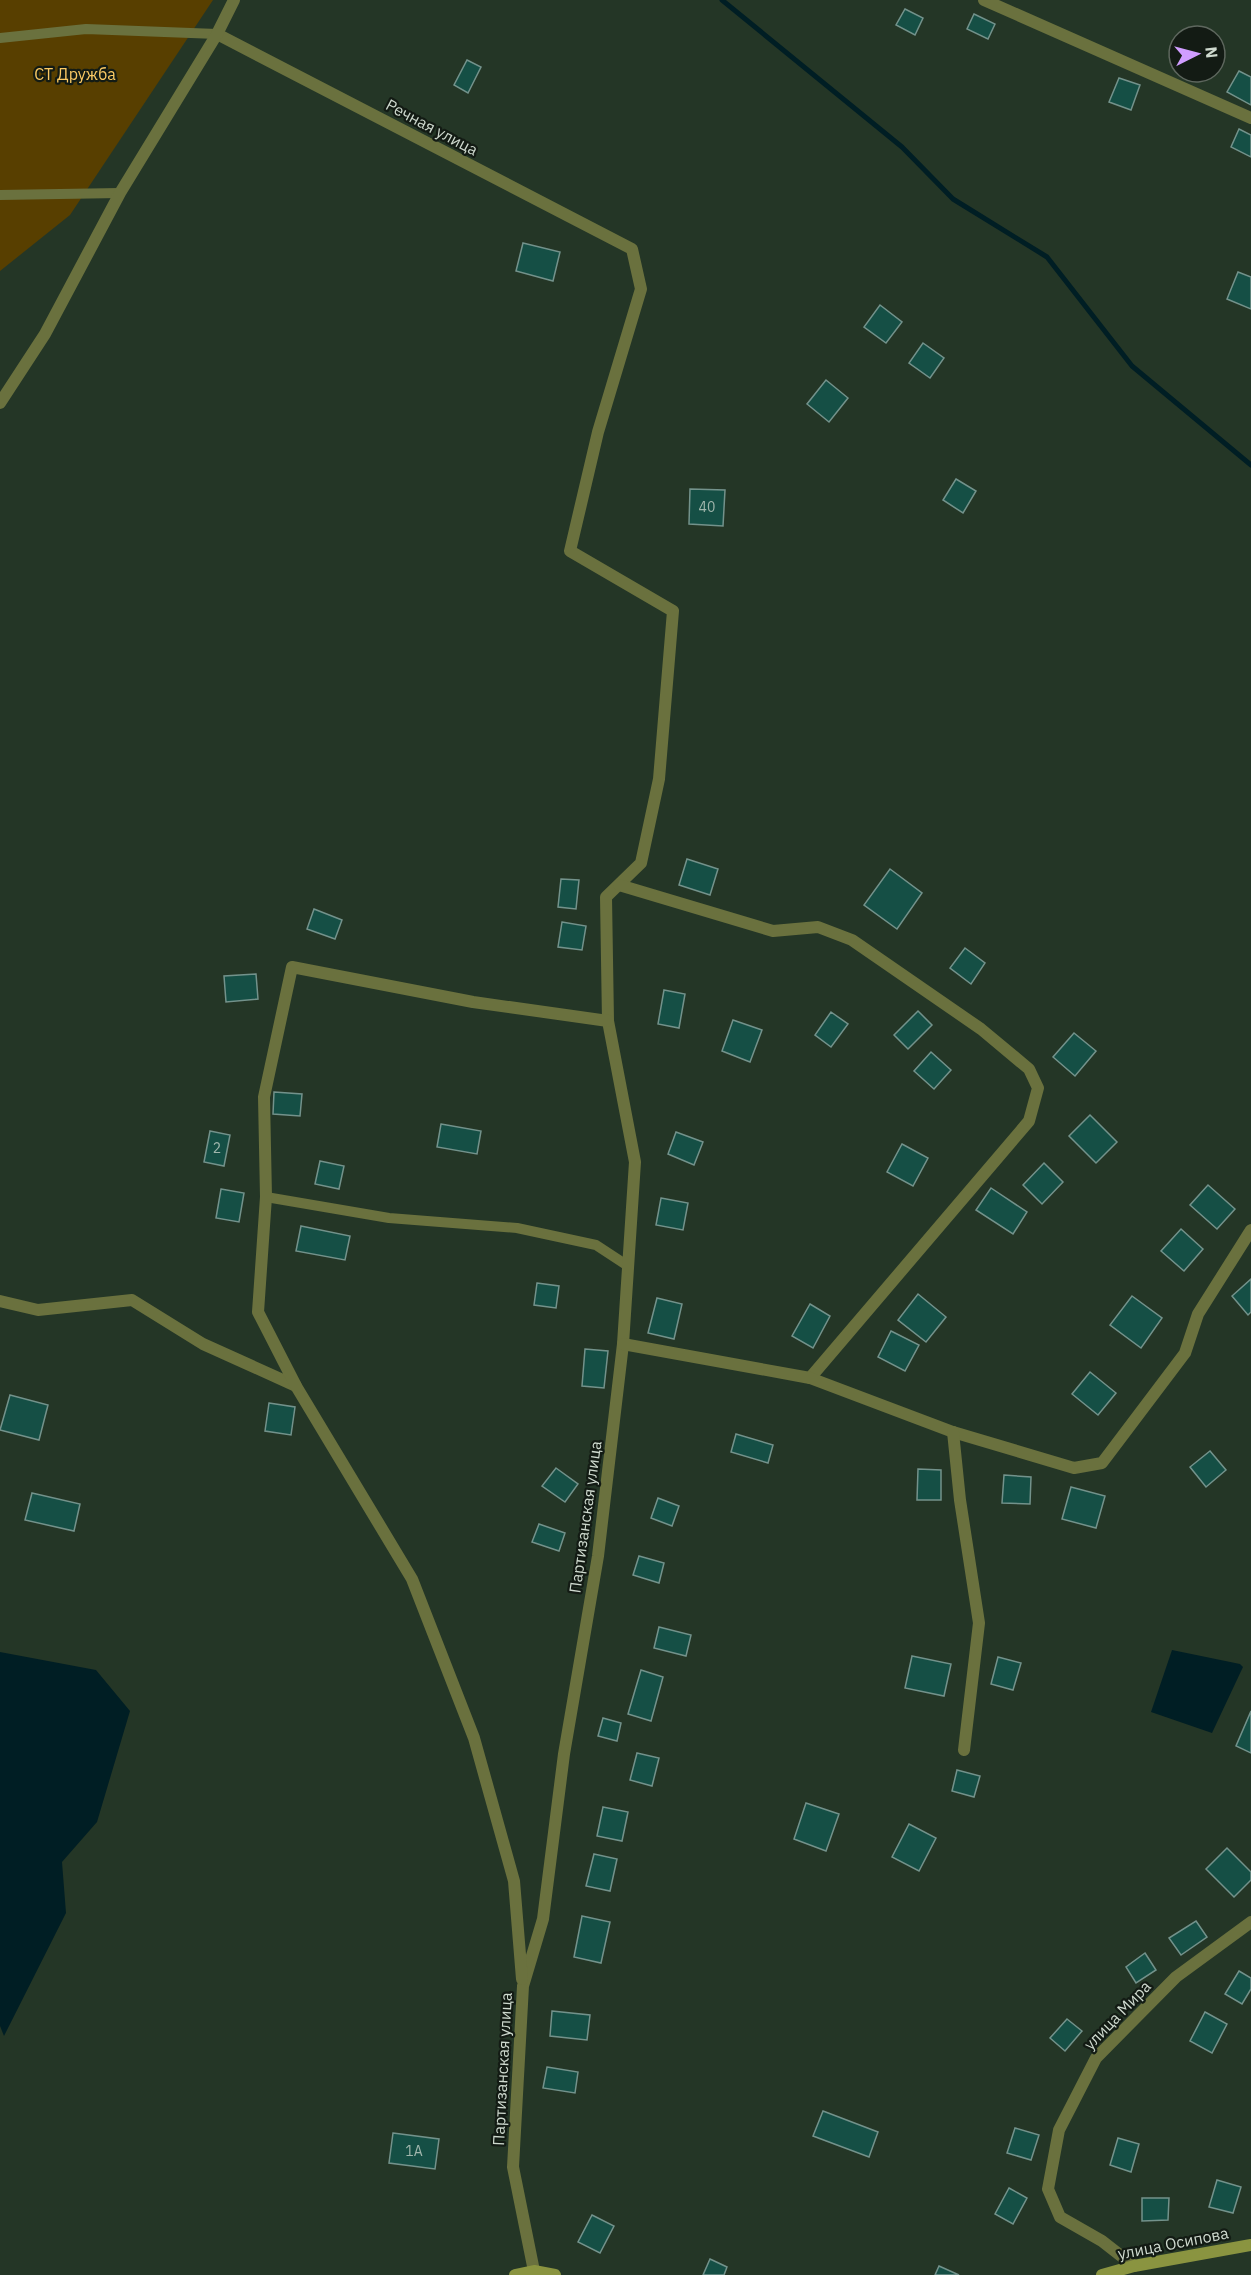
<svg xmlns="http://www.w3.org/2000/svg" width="1251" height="2275" viewBox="0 0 1251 2275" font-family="'IBM Plex Sans',sans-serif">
  <rect width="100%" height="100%" fill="#243626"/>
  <path fill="#583f00" d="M0,0H213L70,215L0,271Z"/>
  <g fill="#001e24">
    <path d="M1172,1650L1240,1664L1243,1667L1212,1733L1151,1712Z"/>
    <path d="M0,1652L96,1670L130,1711L97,1822L62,1862L66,1913L4,2036L0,2026Z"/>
  </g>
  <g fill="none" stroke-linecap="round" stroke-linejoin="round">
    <path stroke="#001e24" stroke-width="5" d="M722,0L902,147L953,199L1047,257L1132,366L1251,465"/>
  </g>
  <g fill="#154f45" stroke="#73928b" stroke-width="1.5">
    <path d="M905,9L923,18L915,35L896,25Z"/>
    <path d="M974,14L995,24L988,39L967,29Z"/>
    <path d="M467,60L481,67L468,93L454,85Z"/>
    <path d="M1239,71L1251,77V105L1227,92Z"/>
    <path d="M1119,78L1140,85L1131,110L1109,102Z"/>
    <path d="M1239,129L1251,135V157L1231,147Z"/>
    <path d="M523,243L560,252L553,281L516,271Z"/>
    <path d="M1238,272L1251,277V309L1227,299Z"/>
    <path d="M880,305L902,322L886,343L864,327Z"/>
    <path d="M923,343L944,358L930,378L909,363Z"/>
    <path d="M826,380L848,398L829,422L807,404Z"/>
    <path d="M956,479L976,491L963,513L943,500Z"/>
    <path d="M690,489L725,490L723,526L689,524Z"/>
    <path d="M687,859L718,869L710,895L679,885Z"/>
    <path d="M890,869L922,893L897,929L864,905Z"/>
    <path d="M561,879L579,880L576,909L558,907Z"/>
    <path d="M314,909L342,920L335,939L307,929Z"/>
    <path d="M562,922L586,926L582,950L558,947Z"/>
    <path d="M965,948L985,963L971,984L950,968Z"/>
    <path d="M256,974L258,999L226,1002L224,976Z"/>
    <path d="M664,990L685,994L679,1028L658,1024Z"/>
    <path d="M918,1011L932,1025L908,1049L894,1035Z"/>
    <path d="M831,1012L848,1024L831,1047L815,1035Z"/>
    <path d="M733,1020L762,1030L750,1062L722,1051Z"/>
    <path d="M1074,1033L1096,1051L1075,1076L1053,1057Z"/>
    <path d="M931,1052L951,1070L934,1089L914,1071Z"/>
    <path d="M274,1092L302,1094L300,1116L273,1114Z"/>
    <path d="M1090,1115L1117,1142L1096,1163L1069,1136Z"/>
    <path d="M441,1124L481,1131L477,1154L437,1147Z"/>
    <path d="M210,1131L230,1135L224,1166L204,1162Z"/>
    <path d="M676,1132L703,1142L694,1165L668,1154Z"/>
    <path d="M902,1144L928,1158L913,1186L887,1172Z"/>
    <path d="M320,1161L344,1166L339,1189L315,1184Z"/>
    <path d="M1044,1163L1063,1182L1042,1204L1023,1185Z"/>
    <path d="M1208,1185L1235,1209L1217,1229L1190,1205Z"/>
    <path d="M991,1188L1027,1212L1013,1234L976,1210Z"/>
    <path d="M221,1189L244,1193L239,1222L216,1218Z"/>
    <path d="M661,1198L688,1203L683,1230L656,1225Z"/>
    <path d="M301,1226L350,1236L345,1260L296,1251Z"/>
    <path d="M1181,1229L1203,1249L1184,1271L1161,1251Z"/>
    <path d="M1251,1279V1312L1248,1315L1232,1296Z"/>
    <path d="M537,1283L559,1286L556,1308L534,1305Z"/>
    <path d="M918,1294L946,1317L926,1342L898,1320Z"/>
    <path d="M1132,1296L1162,1318L1141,1348L1110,1325Z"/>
    <path d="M657,1298L682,1304L674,1339L648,1333Z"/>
    <path d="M810,1304L830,1316L813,1348L792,1336Z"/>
    <path d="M891,1331L919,1345L905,1371L878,1357Z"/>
    <path d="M585,1349L608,1351L604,1388L582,1386Z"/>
    <path d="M1090,1372L1116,1393L1098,1415L1072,1394Z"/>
    <path d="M10,1395L48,1405L39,1440L0,1430Z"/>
    <path d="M269,1403L295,1407L291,1435L265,1431Z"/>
    <path d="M736,1434L773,1445L768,1463L731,1452Z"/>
    <path d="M1210,1451L1226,1470L1206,1487L1190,1467Z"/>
    <path d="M556,1468L578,1484L565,1502L542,1486Z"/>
    <path d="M918,1469L941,1470V1500H917Z"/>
    <path d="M1004,1475L1031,1477L1030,1504L1002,1503Z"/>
    <path d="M1071,1487L1105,1496L1096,1528L1062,1519Z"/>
    <path d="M32,1493L80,1504L74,1531L25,1520Z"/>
    <path d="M658,1498L679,1506L672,1526L651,1518Z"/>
    <path d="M539,1524L565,1533L559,1551L532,1542Z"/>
    <path d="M639,1556L664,1563L659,1583L633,1575Z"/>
    <path d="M659,1627L691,1635L686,1656L654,1648Z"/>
    <path d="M912,1656L951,1664L944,1696L905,1688Z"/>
    <path d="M998,1657L1021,1663L1013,1690L991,1684Z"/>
    <path d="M641,1670L663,1677L651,1721L628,1714Z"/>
    <path d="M1251,1711V1753L1236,1746Z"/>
    <path d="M603,1718L621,1723L617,1741L598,1736Z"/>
    <path d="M637,1753L659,1758L652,1786L630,1780Z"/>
    <path d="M957,1770L980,1776L974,1797L952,1791Z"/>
    <path d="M806,1803L839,1814L826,1851L794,1839Z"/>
    <path d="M603,1807L628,1812L622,1841L597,1836Z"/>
    <path d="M909,1824L936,1838L919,1871L892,1857Z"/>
    <path d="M1227,1848L1251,1872V1880L1234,1897L1206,1869Z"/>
    <path d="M594,1854L617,1859L610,1891L586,1886Z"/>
    <path d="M582,1916L610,1922L601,1963L574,1957Z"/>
    <path d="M1196,1921L1207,1937L1181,1955L1169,1938Z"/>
    <path d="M1145,1953L1156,1970L1136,1983L1126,1967Z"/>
    <path d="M1239,1971L1251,1978V1989L1242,2004L1225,1994Z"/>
    <path d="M552,2011L590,2015L587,2040L550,2036Z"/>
    <path d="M1205,2012L1227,2024L1212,2053L1190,2041Z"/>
    <path d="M1067,2019L1082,2031L1065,2051L1050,2038Z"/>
    <path d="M547,2067L578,2072L575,2093L543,2088Z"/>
    <path d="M823,2111L878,2132L869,2157L813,2136Z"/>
    <path d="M1015,2128L1039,2135L1031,2160L1007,2153Z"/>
    <path d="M393,2133L439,2139L435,2169L389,2163Z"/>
    <path d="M1118,2138L1139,2144L1131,2172L1110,2165Z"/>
    <path d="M1217,2180L1241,2187L1233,2213L1209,2207Z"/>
    <path d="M1009,2188L1027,2198L1013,2224L995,2214Z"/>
    <path d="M1142,2198H1169L1168,2220L1142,2221Z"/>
    <path d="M592,2215L614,2226L600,2253L578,2242Z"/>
    <path d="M710,2259L727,2267L724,2275H703Z"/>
    <path d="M939,2266L959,2275H935Z"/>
  </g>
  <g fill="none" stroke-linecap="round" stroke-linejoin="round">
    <g stroke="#6a713e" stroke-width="10">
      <path d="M0,38L86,29L217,34"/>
      <path d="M0,195L120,193"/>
      <path d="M266,1197L389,1218L517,1228L596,1245L628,1266"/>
    </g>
    <g stroke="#6a713e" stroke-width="12">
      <path d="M984,0L1251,118"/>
      <path d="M217,34L632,249L641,289L598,432L570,551L673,611L659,779L641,863L606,897L608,1021L635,1162L623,1344L598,1556L564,1754L543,1919L523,1986L513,2167L534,2271"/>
      <path d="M0,403L45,334L120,193L217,34L234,0"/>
      <path d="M619,885L773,931L818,927L852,940L981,1029L1029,1069L1038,1088L1029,1121L810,1378"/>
      <path d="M0,1301L38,1310L132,1300L203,1344L296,1386"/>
      <path d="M623,1344L810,1378L953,1432L1074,1468L1102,1463L1185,1353L1198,1314L1251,1230"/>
      <path d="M953,1432L960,1500L979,1623L964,1750"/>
      <path d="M522,1979L514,1881L474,1738L412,1579L296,1386L258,1312L266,1197L264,1097L292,967L473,1002L608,1021"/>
      <path d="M1134,2266L1102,2241L1060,2217L1048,2189L1059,2130L1096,2058L1176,1977L1251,1922"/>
    </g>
    <g stroke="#8a9440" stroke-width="12">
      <path d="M515,2275L534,2271L555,2275"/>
      <path d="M1102,2275L1134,2266L1251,2245"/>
    </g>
  </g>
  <g text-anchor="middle" stroke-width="4.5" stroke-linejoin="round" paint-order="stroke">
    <g font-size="14" fill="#a0b6ac">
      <text x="707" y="512">40</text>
      <text x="217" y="1153">2</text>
      <text x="414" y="2156">1А</text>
    </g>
    <g font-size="16" fill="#fbca64" stroke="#131b14">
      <text x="75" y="80">СТ Дружба</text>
    </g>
    <g font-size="16" fill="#ced9ce" stroke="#131b14">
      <text transform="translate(432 127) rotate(28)" y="6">Речная улица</text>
      <text transform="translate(585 1517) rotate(-82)" y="6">Партизанская улица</text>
      <text transform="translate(1117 2015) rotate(-46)" y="6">улица Мира</text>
      <text transform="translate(502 2069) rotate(-87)" y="6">Партизанская улица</text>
      <text transform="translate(1173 2243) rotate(-11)" y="6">улица Осипова</text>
    </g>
  </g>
  <g transform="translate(1197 54) rotate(84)"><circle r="28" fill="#131b14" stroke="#5e675e" stroke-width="1.5"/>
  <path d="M0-4.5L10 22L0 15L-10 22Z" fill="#d09dff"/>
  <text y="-9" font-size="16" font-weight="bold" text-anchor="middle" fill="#ced9ce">N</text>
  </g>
</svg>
